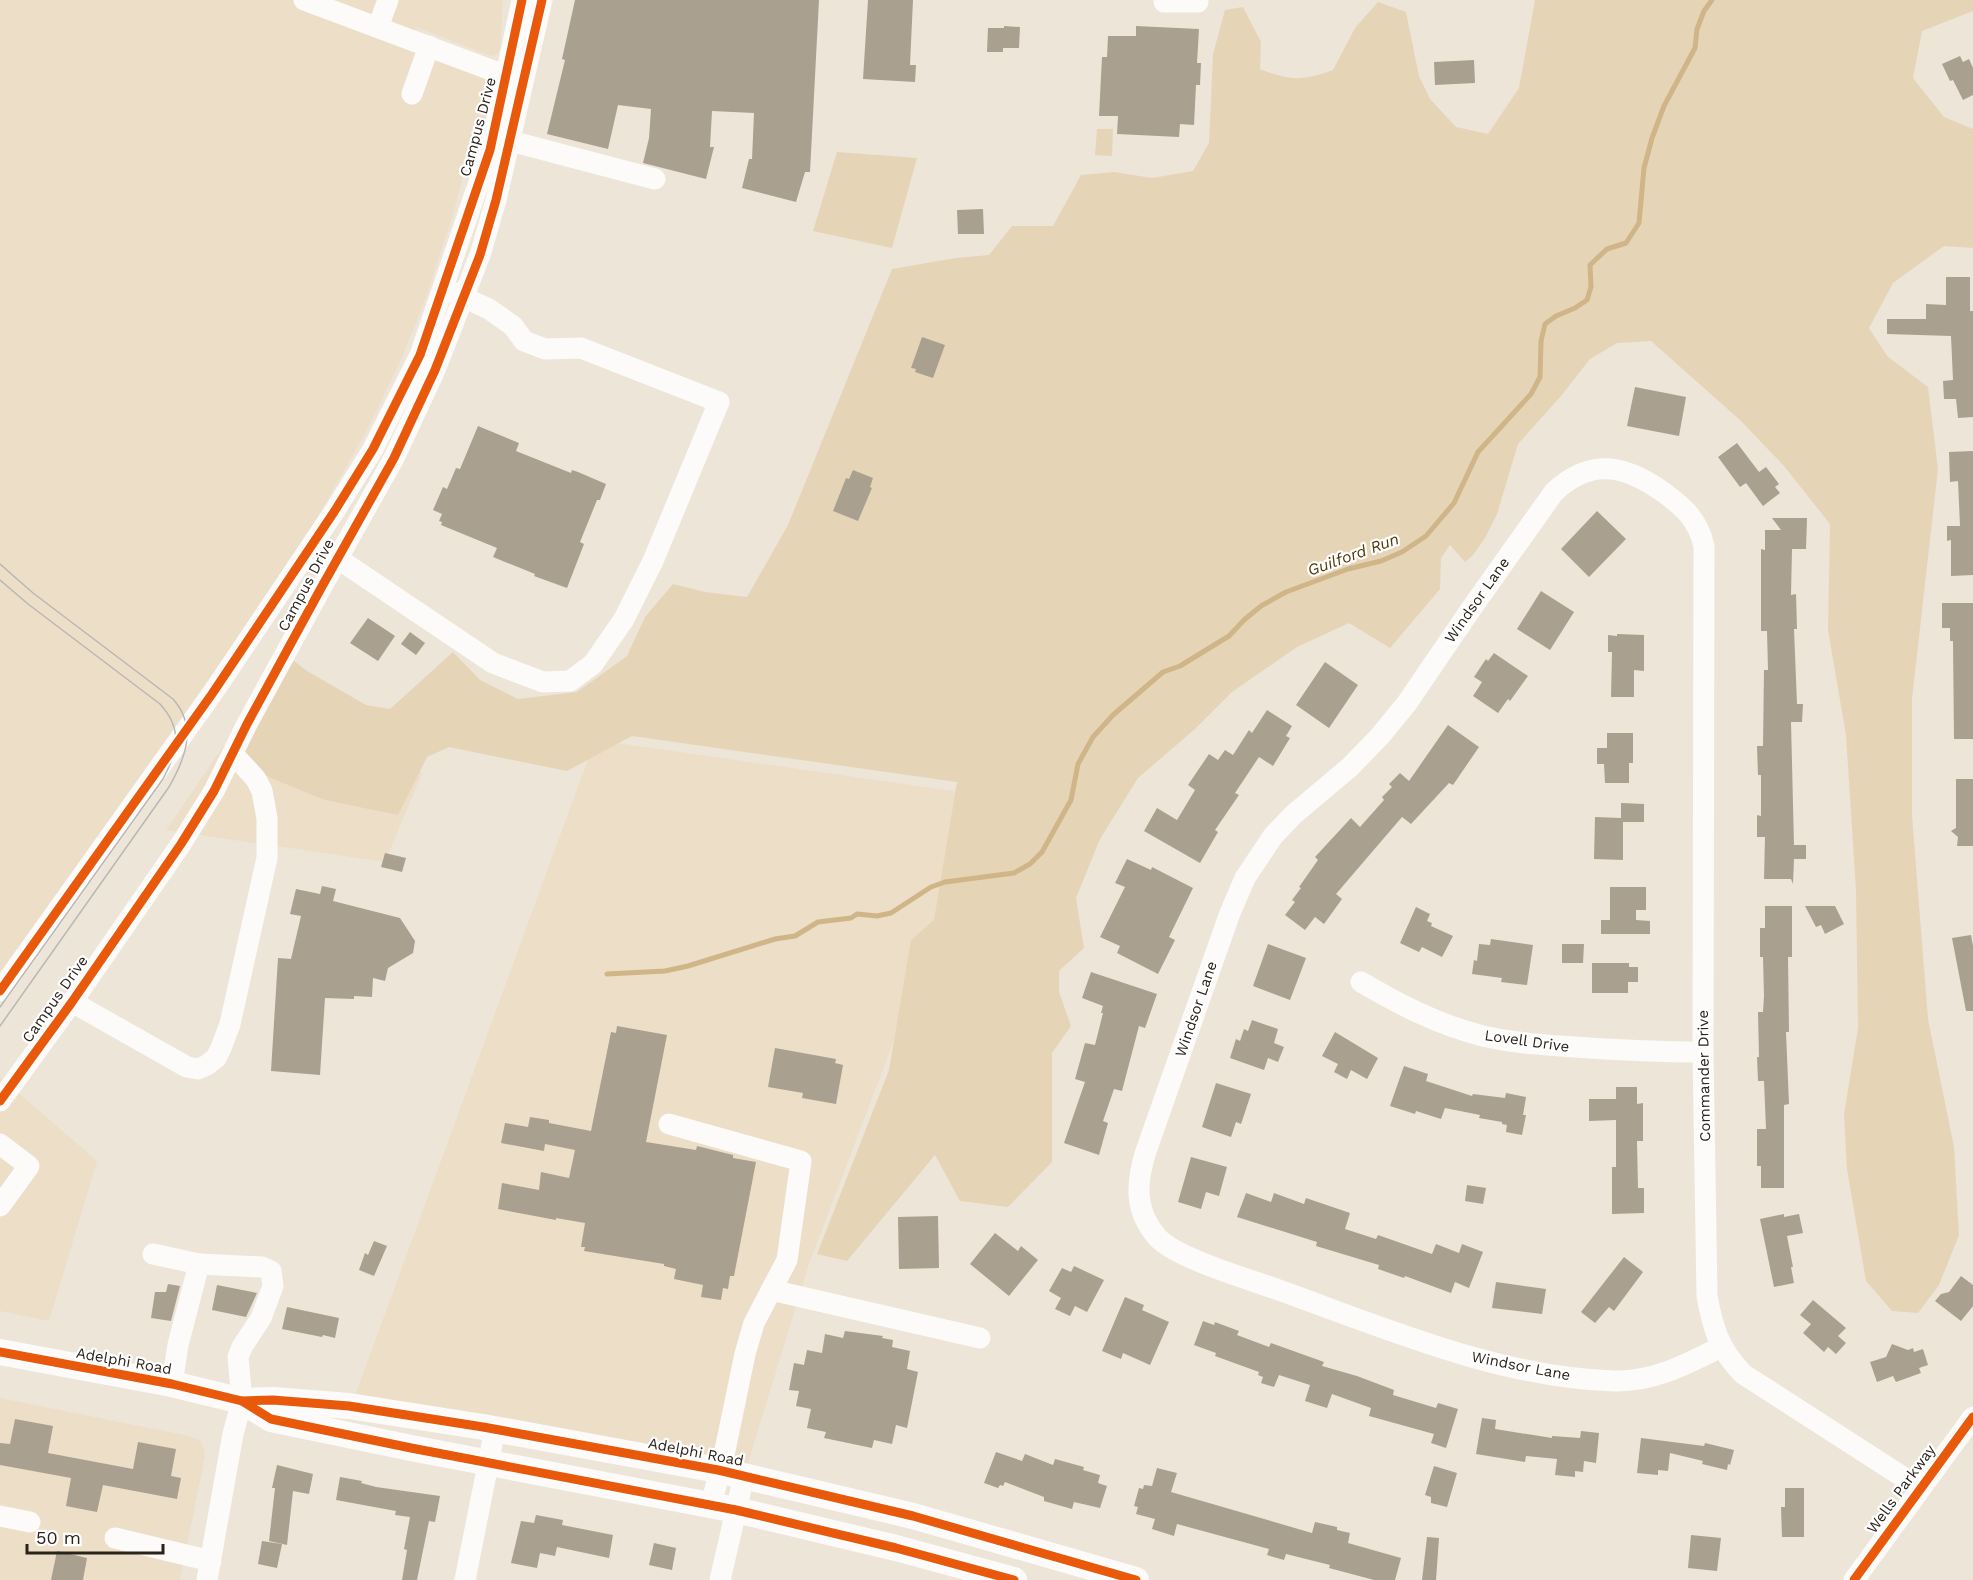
<svg xmlns="http://www.w3.org/2000/svg" width="1973" height="1580" viewBox="0 0 1973 1580" font-family="'Work Sans',sans-serif">
  <rect width="100%" height="100%" fill="#ede5d8"/>
  <g fill="#eddec8">
    <path d="M0,0H503L500,49L497,54L491,56L416,27L409,44L495,81L483,158L468,156L453,215L425,300L400,362L367,430L298,552L0,975Z"/>
    <path d="M275,671L422,773L385,862L166,830Z"/>
    <path d="M595,740L987,796L809,1264L744,1476L484,1427L356,1393Z"/>
    <path d="M0,1077L97,1161L49,1321L0,1311Z"/>
    <path d="M0,1398L189,1436L199,1440L204,1449L205,1456L180,1580H0Z"/>
  </g>
  <g fill="#e6d4b7">
    <path d="M1535,0H1973V11L1922,31L1913,78L1944,117L1973,129V248L1944,246L1893,283L1869,328L1887,356L1928,387L1938,469L1912,699V815L1928,1019L1954,1147L1959,1235L1939,1285L1918,1313L1892,1311L1866,1281L1847,1169L1844,1115L1858,1028L1856,891L1846,735L1828,630L1830,524L1784,466L1740,420L1651,341L1617,343L1590,359L1561,396L1518,444L1497,514L1485,538L1473,555L1465,562L1450,545L1441,558L1440,589L1390,648L1349,623L1297,647L1232,692L1195,729L1138,778L1100,839L1076,898L1084,948L1059,971V992L1071,1026L1052,1053V1162L1008,1207L960,1201L935,1155L847,1261L817,1254L889,1070L911,940L934,920L957,782L632,736L567,771L449,747L427,757L398,815L325,800L222,758L294,661L307,671L366,705L390,709L453,652L480,680L518,699L577,692L627,656L645,617L673,584L705,592L747,597L788,525L892,269L956,258L989,255L1012,226H1053L1081,175L1114,172L1152,178L1193,171L1209,143L1213,54L1225,10L1243,7L1261,42L1260,69C1290,81 1303,81 1333,70L1355,28L1378,2L1406,12L1419,76L1430,99L1456,127L1488,134L1519,88Z"/>
    <path d="M1097,129H1113L1112,156L1095,155Z"/>
    <path d="M837,152L917,158L892,248L813,231Z"/>
  </g>
  <g fill="none" stroke-linecap="round" stroke-linejoin="round">
    <path stroke="#d0b589" stroke-width="5" d="M607,974L665,971L688,966L775,939L795,936L818,922L851,918L857,914L877,916L891,913L931,887L945,882L1014,873L1030,864L1042,852L1071,800L1078,764L1093,737L1113,715L1163,672L1180,666L1229,636L1244,620L1261,606L1286,592L1348,569L1381,561L1402,552L1426,536L1454,503L1478,452L1531,394L1540,377L1541,341L1545,324L1556,316L1575,308L1587,300L1591,287L1590,265L1607,249L1626,243L1639,223L1644,168L1652,138L1664,106L1695,48L1697,29L1704,11L1712,0"/>
  </g>
  <g fill="#aaa08f">
    <path d="M575,0H819L810,172H805L796,202L742,188L749,159H752L754,113L712,111L710,147H714L706,179L643,163L649,138L651,109L618,105L608,149L547,134L565,60L562,59Z"/>
    <path d="M868,0H913L910,65H916L915,82L863,79Z"/>
    <path d="M1004,26L1020,27L1019,48H1003V52H987L988,28H1004Z"/>
    <path d="M1136,26L1199,29L1197,63H1201L1200,85H1196L1194,125L1180,124L1179,137L1117,134L1118,116H1099L1102,57H1107L1108,36H1136Z"/>
    <path d="M1960,56L1963,62L1969,59L1973,68V95L1963,100L1953,80L1950,81L1942,64Z"/>
    <path d="M1474,60L1475,83L1435,85L1434,62Z"/>
    <path d="M983,209L984,234H958L957,210Z"/>
    <path d="M1946,277H1970V311H1973V417L1958,418L1956,399H1944L1943,381L1953,380L1951,336L1887,334V319H1926V304L1946,305Z"/>
    <path d="M922,337L945,345L933,378L915,372L916,369L911,368Z"/>
    <path d="M1635,387L1686,397L1679,436L1627,426Z"/>
    <path d="M478,426L519,443L516,451L571,473L572,470L578,472L606,484L600,500H597L580,542L584,544L567,588L534,576L535,574L493,557L497,548L441,525L442,522L439,521L442,514L433,510L443,487L447,489L456,468L460,469Z"/>
    <path d="M1737,443L1759,472L1766,467L1779,484L1775,487L1780,493L1763,506L1746,483L1740,487L1718,457Z"/>
    <path d="M1973,451V575L1951,576V540L1947,541V526H1960L1958,481L1950,482L1949,452Z"/>
    <path d="M853,470L873,478L870,487L872,488L858,521L833,511L846,478L849,479Z"/>
    <path d="M1597,511L1626,539L1589,577L1561,549Z"/>
    <path d="M1772,518H1807L1806,549H1792L1791,595L1796,594L1797,629H1794L1797,704H1803L1802,722H1791L1794,845H1806V859H1794L1793,884L1791,879H1764L1765,837H1757V815L1761,816V775H1758L1757,746H1763L1764,670H1768L1767,631H1761V549L1765,550V530H1781Z"/>
    <path d="M1541,591L1574,612L1550,650L1517,629Z"/>
    <path d="M1942,603H1973V739H1954L1953,641H1950V628H1942Z"/>
    <path d="M368,618L395,636L378,661L350,643Z"/>
    <path d="M410,632L425,643L416,655L401,644Z"/>
    <path d="M1617,634L1644,635V671L1634,670V697H1611L1612,652H1608V635L1617,636Z"/>
    <path d="M1494,653L1528,676L1510,701L1508,699L1498,713L1473,696L1482,682L1474,677L1486,659L1488,661Z"/>
    <path d="M1325,662L1358,685L1329,728L1296,705Z"/>
    <path d="M1267,710L1292,726L1286,736L1290,738L1273,766L1259,757L1235,793L1239,795L1215,830L1218,832L1200,863L1144,831L1157,808L1177,820L1195,790L1188,785L1209,754L1218,760L1225,750L1233,755L1249,730L1252,733Z"/>
    <path d="M1448,725L1479,747L1453,785L1449,783L1411,824L1402,817L1336,894L1342,899L1324,924L1315,917L1305,930L1285,915L1295,902L1292,900L1301,888L1299,887L1318,860L1315,857L1351,818L1360,827L1384,800L1382,797L1392,787L1389,784L1400,773L1409,781Z"/>
    <path d="M1607,733H1633V763H1629V783H1605L1604,764H1597V748H1607Z"/>
    <path d="M1956,779H1973V846H1957L1958,837L1951,831L1956,828Z"/>
    <path d="M1621,803L1644,804V822H1623V860L1594,859L1595,817L1621,818Z"/>
    <path d="M385,853L406,858L402,872L381,867Z"/>
    <path d="M1127,859L1151,870L1152,867L1193,888L1169,937L1175,940L1158,974L1117,953L1120,946L1100,937L1125,887L1115,883Z"/>
    <path d="M322,886L336,889L333,901L400,918L415,941L413,953L388,968L385,981L373,978L372,997L354,996V999L325,998L320,1075L271,1071L278,958L291,959L301,916L290,914L296,889L320,894Z"/>
    <path d="M1610,887H1646V910H1636V920L1650,921V934H1601V920H1610Z"/>
    <path d="M1765,906H1792V957H1788L1789,1032H1786L1789,1104L1784,1105V1188H1761V1166H1757V1129H1766L1764,1081H1758L1757,1057H1759L1758,1012H1763L1764,996L1763,957H1760V928H1765Z"/>
    <path d="M1805,906H1835L1844,924L1825,934L1821,925L1816,927Z"/>
    <path d="M1416,907L1430,914L1427,921L1432,923L1431,926L1453,936L1442,957L1422,947L1419,952L1400,943Z"/>
    <path d="M1971,935L1973,946V1011H1966L1952,938Z"/>
    <path d="M1491,939L1533,945L1527,985L1501,982L1502,978L1472,974L1474,960L1477,961L1479,944L1490,945Z"/>
    <path d="M1268,944L1306,958L1290,1000L1253,986Z"/>
    <path d="M1562,944H1584L1583,963H1562Z"/>
    <path d="M1592,963H1629V967H1638V982H1628V993H1592Z"/>
    <path d="M1091,972L1157,994L1145,1028L1139,1026L1122,1091L1114,1089L1103,1121L1108,1123L1099,1155L1064,1143L1085,1082L1075,1079L1085,1043L1095,1045L1103,1013H1101L1103,1006L1082,998Z"/>
    <path d="M1252,1020L1278,1029L1274,1043L1284,1047L1278,1062L1268,1058L1264,1070L1230,1058L1236,1039L1240,1041L1244,1029L1248,1031Z"/>
    <path d="M617,1026L667,1035L646,1142L696,1150L697,1146L733,1155V1158L756,1162L734,1276H730L728,1289L723,1288L721,1300L701,1297L703,1285L674,1279L676,1269L664,1266V1264L584,1251L585,1247H581L585,1223L556,1218V1220L498,1209L502,1183L539,1190L541,1172L569,1178L575,1150L545,1144L544,1151L501,1143L505,1123L528,1127L530,1117L549,1120V1123L591,1131L611,1032L616,1033Z"/>
    <path d="M1335,1032L1378,1058L1367,1079L1351,1070L1347,1079L1334,1072L1338,1064L1322,1056Z"/>
    <path d="M775,1048L836,1059L835,1063L843,1065L836,1104L802,1098L803,1093L768,1087Z"/>
    <path d="M1404,1066L1428,1074L1426,1081L1472,1096L1473,1094L1505,1098L1506,1093L1526,1097L1523,1115H1526L1522,1135L1506,1132L1507,1125L1502,1124V1122L1479,1118L1480,1115L1445,1108L1441,1119L1416,1111L1415,1114L1390,1106Z"/>
    <path d="M1216,1083L1251,1094L1241,1124L1236,1122L1231,1137L1202,1127Z"/>
    <path d="M1616,1087H1637V1104L1643,1103V1141H1637L1638,1188H1644V1213L1612,1214V1167H1616V1120L1589,1121V1099H1616Z"/>
    <path d="M1191,1157L1227,1167L1219,1196L1206,1192L1201,1209L1178,1202Z"/>
    <path d="M1467,1185L1486,1188L1483,1204L1465,1201Z"/>
    <path d="M1246,1193L1271,1202L1274,1193L1304,1204L1306,1198L1350,1213L1345,1229L1376,1239L1378,1235L1432,1254L1436,1244L1459,1253L1462,1244L1483,1252L1469,1288L1455,1282L1451,1293L1405,1276L1404,1278L1378,1269L1379,1265L1316,1246L1317,1242L1237,1217Z"/>
    <path d="M1784,1214V1217L1799,1214L1803,1233L1787,1236L1793,1267H1791L1794,1283L1774,1287L1760,1219Z"/>
    <path d="M938,1216L939,1268L899,1269L898,1217Z"/>
    <path d="M995,1233L1018,1251L1021,1246L1038,1260L1009,1296L970,1264Z"/>
    <path d="M374,1241L387,1246L374,1276L359,1270L365,1253L368,1255Z"/>
    <path d="M1624,1257L1643,1272L1614,1311L1609,1307L1595,1323L1581,1312Z"/>
    <path d="M1074,1266L1104,1280L1087,1312L1075,1306L1070,1316L1055,1309L1061,1298L1049,1291L1062,1268L1071,1272Z"/>
    <path d="M1961,1276L1973,1285V1306L1961,1321L1935,1301L1941,1294L1949,1292Z"/>
    <path d="M1496,1282L1546,1289L1542,1314L1492,1308Z"/>
    <path d="M168,1284L180,1286L171,1321L151,1318L155,1292H166Z"/>
    <path d="M217,1285L257,1293L246,1317L212,1310Z"/>
    <path d="M1125,1297L1144,1305L1142,1310L1169,1322L1150,1365L1123,1353L1121,1359L1102,1351Z"/>
    <path d="M1813,1300L1846,1328L1838,1336L1846,1343L1836,1354L1828,1347L1824,1352L1803,1333L1811,1324L1800,1315Z"/>
    <path d="M287,1307L339,1318L335,1338L323,1335L322,1337L282,1329Z"/>
    <path d="M1203,1321L1214,1325L1215,1322L1239,1331L1237,1335L1269,1347L1271,1343L1324,1362L1322,1366L1357,1376L1394,1390L1393,1395L1436,1408L1438,1403L1458,1409L1446,1448L1431,1443L1434,1434L1369,1416L1371,1408L1332,1394L1327,1408L1305,1401L1310,1385L1279,1375L1274,1387L1261,1383L1263,1377L1258,1375L1259,1372L1215,1356L1216,1353L1194,1345Z"/>
    <path d="M845,1331L883,1336L882,1338L893,1340L892,1347L910,1351L907,1369L918,1372L907,1428L896,1425L892,1444L874,1440L872,1448L824,1438L826,1432L807,1428L811,1409L796,1406L799,1391L789,1390L794,1363L804,1365L807,1350L822,1353L825,1334L843,1338Z"/>
    <path d="M1892,1344L1908,1350L1913,1348L1914,1352L1923,1349L1928,1365L1919,1368L1921,1373L1896,1382L1893,1376L1877,1382L1870,1362L1886,1357Z"/>
    <path d="M1482,1418L1496,1420L1495,1429L1552,1438V1436L1580,1438L1581,1431L1599,1433L1596,1463L1584,1461L1583,1472L1575,1471V1477L1555,1475L1557,1459L1526,1456L1525,1462L1476,1454Z"/>
    <path d="M15,1419L53,1426L48,1453L133,1469L138,1442L176,1449L171,1476L181,1478L177,1499L103,1485L97,1512L66,1506L71,1478L0,1465V1443L10,1444Z"/>
    <path d="M1641,1438L1704,1446L1705,1443L1734,1450L1730,1465L1728,1464L1727,1470L1702,1464L1703,1461L1670,1453L1668,1471L1658,1470V1475L1637,1473Z"/>
    <path d="M996,1452L1022,1461L1025,1454L1053,1465L1055,1459L1084,1467L1083,1470L1100,1475L1098,1483L1107,1486L1100,1508L1074,1502L1072,1509L1044,1501V1497L1005,1482L1003,1486L1000,1485L998,1488L984,1483Z"/>
    <path d="M277,1465L313,1474L309,1494L293,1491L287,1545L269,1541L275,1488H272Z"/>
    <path d="M1434,1466L1457,1473L1447,1507L1431,1503V1497L1425,1495Z"/>
    <path d="M1157,1468L1177,1473L1171,1492L1312,1533L1315,1522L1337,1527V1530L1350,1533L1348,1543L1401,1558L1395,1580H1374L1329,1568L1330,1565L1286,1554L1284,1560L1267,1555L1269,1549L1177,1524L1174,1536L1152,1529L1155,1519L1136,1514L1138,1507L1134,1506L1139,1488L1143,1489L1144,1485L1152,1486Z"/>
    <path d="M340,1477L362,1481L361,1483L376,1487L440,1496L435,1522L429,1521L417,1580H402L407,1550L404,1549L410,1517L395,1515L396,1511L336,1500Z"/>
    <path d="M1785,1488H1804V1537H1782L1781,1507H1785Z"/>
    <path d="M536,1515L563,1520L562,1525L613,1535L609,1558L557,1547L555,1556L540,1553L537,1568L511,1563L521,1521L534,1523Z"/>
    <path d="M1691,1535L1721,1538L1717,1571L1688,1568Z"/>
    <path d="M1427,1537L1439,1538L1436,1580H1422Z"/>
    <path d="M262,1541L282,1544L277,1568L258,1564Z"/>
    <path d="M654,1543L676,1548L672,1570L649,1565Z"/>
    <path d="M57,1551L87,1558L83,1580H51Z"/>
  </g>
  <g fill="none" stroke-linecap="round" stroke-linejoin="round">
    <g stroke="#fcfbf9" stroke-width="21">
      <path d="M304,0L507,76"/>
      <path d="M1164,2H1198V0"/>
      <path d="M378,27L388,0"/>
      <path d="M412,94L429,46"/>
      <path d="M510,141L655,179"/>
      <path d="M337,558L493,663L543,682L570,681L593,664L624,619L653,561L719,402L581,348L545,349L524,341L513,326L489,309L452,292"/>
      <path d="M1361,982C1400,1005 1439,1025 1483,1036C1513,1043 1544,1045 1575,1047C1618,1050 1660,1052 1703,1052"/>
      <path d="M0,991L212,694L334,512L373,449L420,355L490,150L522,0"/>
      <path d="M72,1002L187,1067L198,1069L207,1065L216,1058L221,1048L230,1024L267,858V818L262,791L256,779L233,754"/>
      <path d="M0,1101L72,1002L181,844L214,791L247,724L320,590L394,458L435,370L480,255L496,200L542,0"/>
      <path d="M669,1124L801,1161L787,1260L754,1323L745,1354L724,1455L711,1505"/>
      <path d="M0,1144L29,1166L0,1206"/>
      <path d="M153,1254L199,1264L178,1345L172,1384"/>
      <path d="M199,1264L262,1267L271,1271L273,1286L261,1318L242,1347L238,1357L242,1401L233,1434L207,1580"/>
      <path d="M771,1290L980,1338"/>
      <path d="M1721,1347C1687,1364 1654,1382 1614,1381C1499,1378 1380,1326 1273,1288C1245,1278 1176,1258 1157,1237C1134,1210 1136,1183 1146,1151L1230,913L1245,878L1273,836L1293,815L1350,767L1380,736L1407,703L1471,609L1554,492C1591,457 1625,465 1663,492C1684,507 1698,520 1704,546L1703,1052L1707,1296C1713,1329 1719,1349 1743,1374L1920,1488"/>
      <path d="M0,1516L30,1522"/>
      <path d="M115,1538L211,1561"/>
      <path d="M465,1580L495,1429"/>
      <path d="M720,1580L744,1476"/>
      <path d="M1854,1580L1973,1417"/>
    </g>
    <g stroke="#fcfbf9" stroke-width="26">
      <path d="M0,1352L172,1384L242,1401L273,1400L349,1406L483,1427L718,1470L913,1516L1136,1580"/>
      <path d="M242,1401L271,1419L411,1448L736,1510L896,1548L1014,1580"/>
    </g>
    <g stroke="#b9b7b3" stroke-width="1.5">
      <path d="M0,564L33,593L173,699C198,727 185,759 169,787L0,1026"/>
      <path d="M0,580L28,604L160,704C183,729 178,751 163,779L0,1007"/>
    </g>
    <g stroke="#fff" stroke-width="13">
      <g id="cycleway">
        <path d="M0,991L212,694L334,512L373,449L420,355L490,150L522,0"/>
        <path d="M0,1101L72,1002L181,844L214,791L247,724L320,590L394,458L435,370L480,255L496,200L542,0"/>
        <path d="M0,1352L172,1384L242,1401L273,1400L349,1406L483,1427L718,1470L913,1516L1136,1580"/>
        <path d="M242,1401L271,1419L411,1448L736,1510L896,1548L1014,1580"/>
        <path d="M1854,1580L1973,1417"/>
      </g>
    </g>
    <use href="#cycleway" stroke="#e8590c" stroke-width="9"/>
  </g>
  <g text-anchor="middle" stroke-width="4.5" stroke-linejoin="round" paint-order="stroke">
    <g font-size="15" fill="#29231a" stroke="#fff">
      <text transform="translate(478 127) rotate(-75)" y="5">Campus Drive</text>
      <text transform="translate(306 585) rotate(-62)" y="5">Campus Drive</text>
      <text transform="translate(1477 600) rotate(-55)" y="5">Windsor Lane</text>
      <text transform="translate(55 999) rotate(-55)" y="5">Campus Drive</text>
      <text transform="translate(1196 1009) rotate(-71)" y="5">Windsor Lane</text>
      <text transform="translate(1527 1041) rotate(8)" y="5">Lovell Drive</text>
      <text transform="translate(1704 1076) rotate(-91)" y="5">Commander Drive</text>
      <text transform="translate(124 1361) rotate(10)" y="5">Adelphi Road</text>
      <text transform="translate(1521 1366) rotate(11)" y="5">Windsor Lane</text>
      <text transform="translate(696 1452) rotate(11)" y="5">Adelphi Road</text>
      <text transform="translate(1901 1489) rotate(-54)" y="5">Wells Parkway</text>
    </g>
    <g font-size="16" font-style="italic" fill="#4d3504" stroke="#fff">
      <text transform="translate(1353 554) rotate(-20)" y="6">Guilford Run</text>
    </g>
  </g>
  <path d="M27 1544v9h136v-9" fill="none" stroke="#29231a" stroke-width="3"/>
  <text x="36" y="1544" font-size="18" fill="#29231a" stroke="#ffffff" stroke-width="4.5" paint-order="stroke">50 m</text>
</svg>
